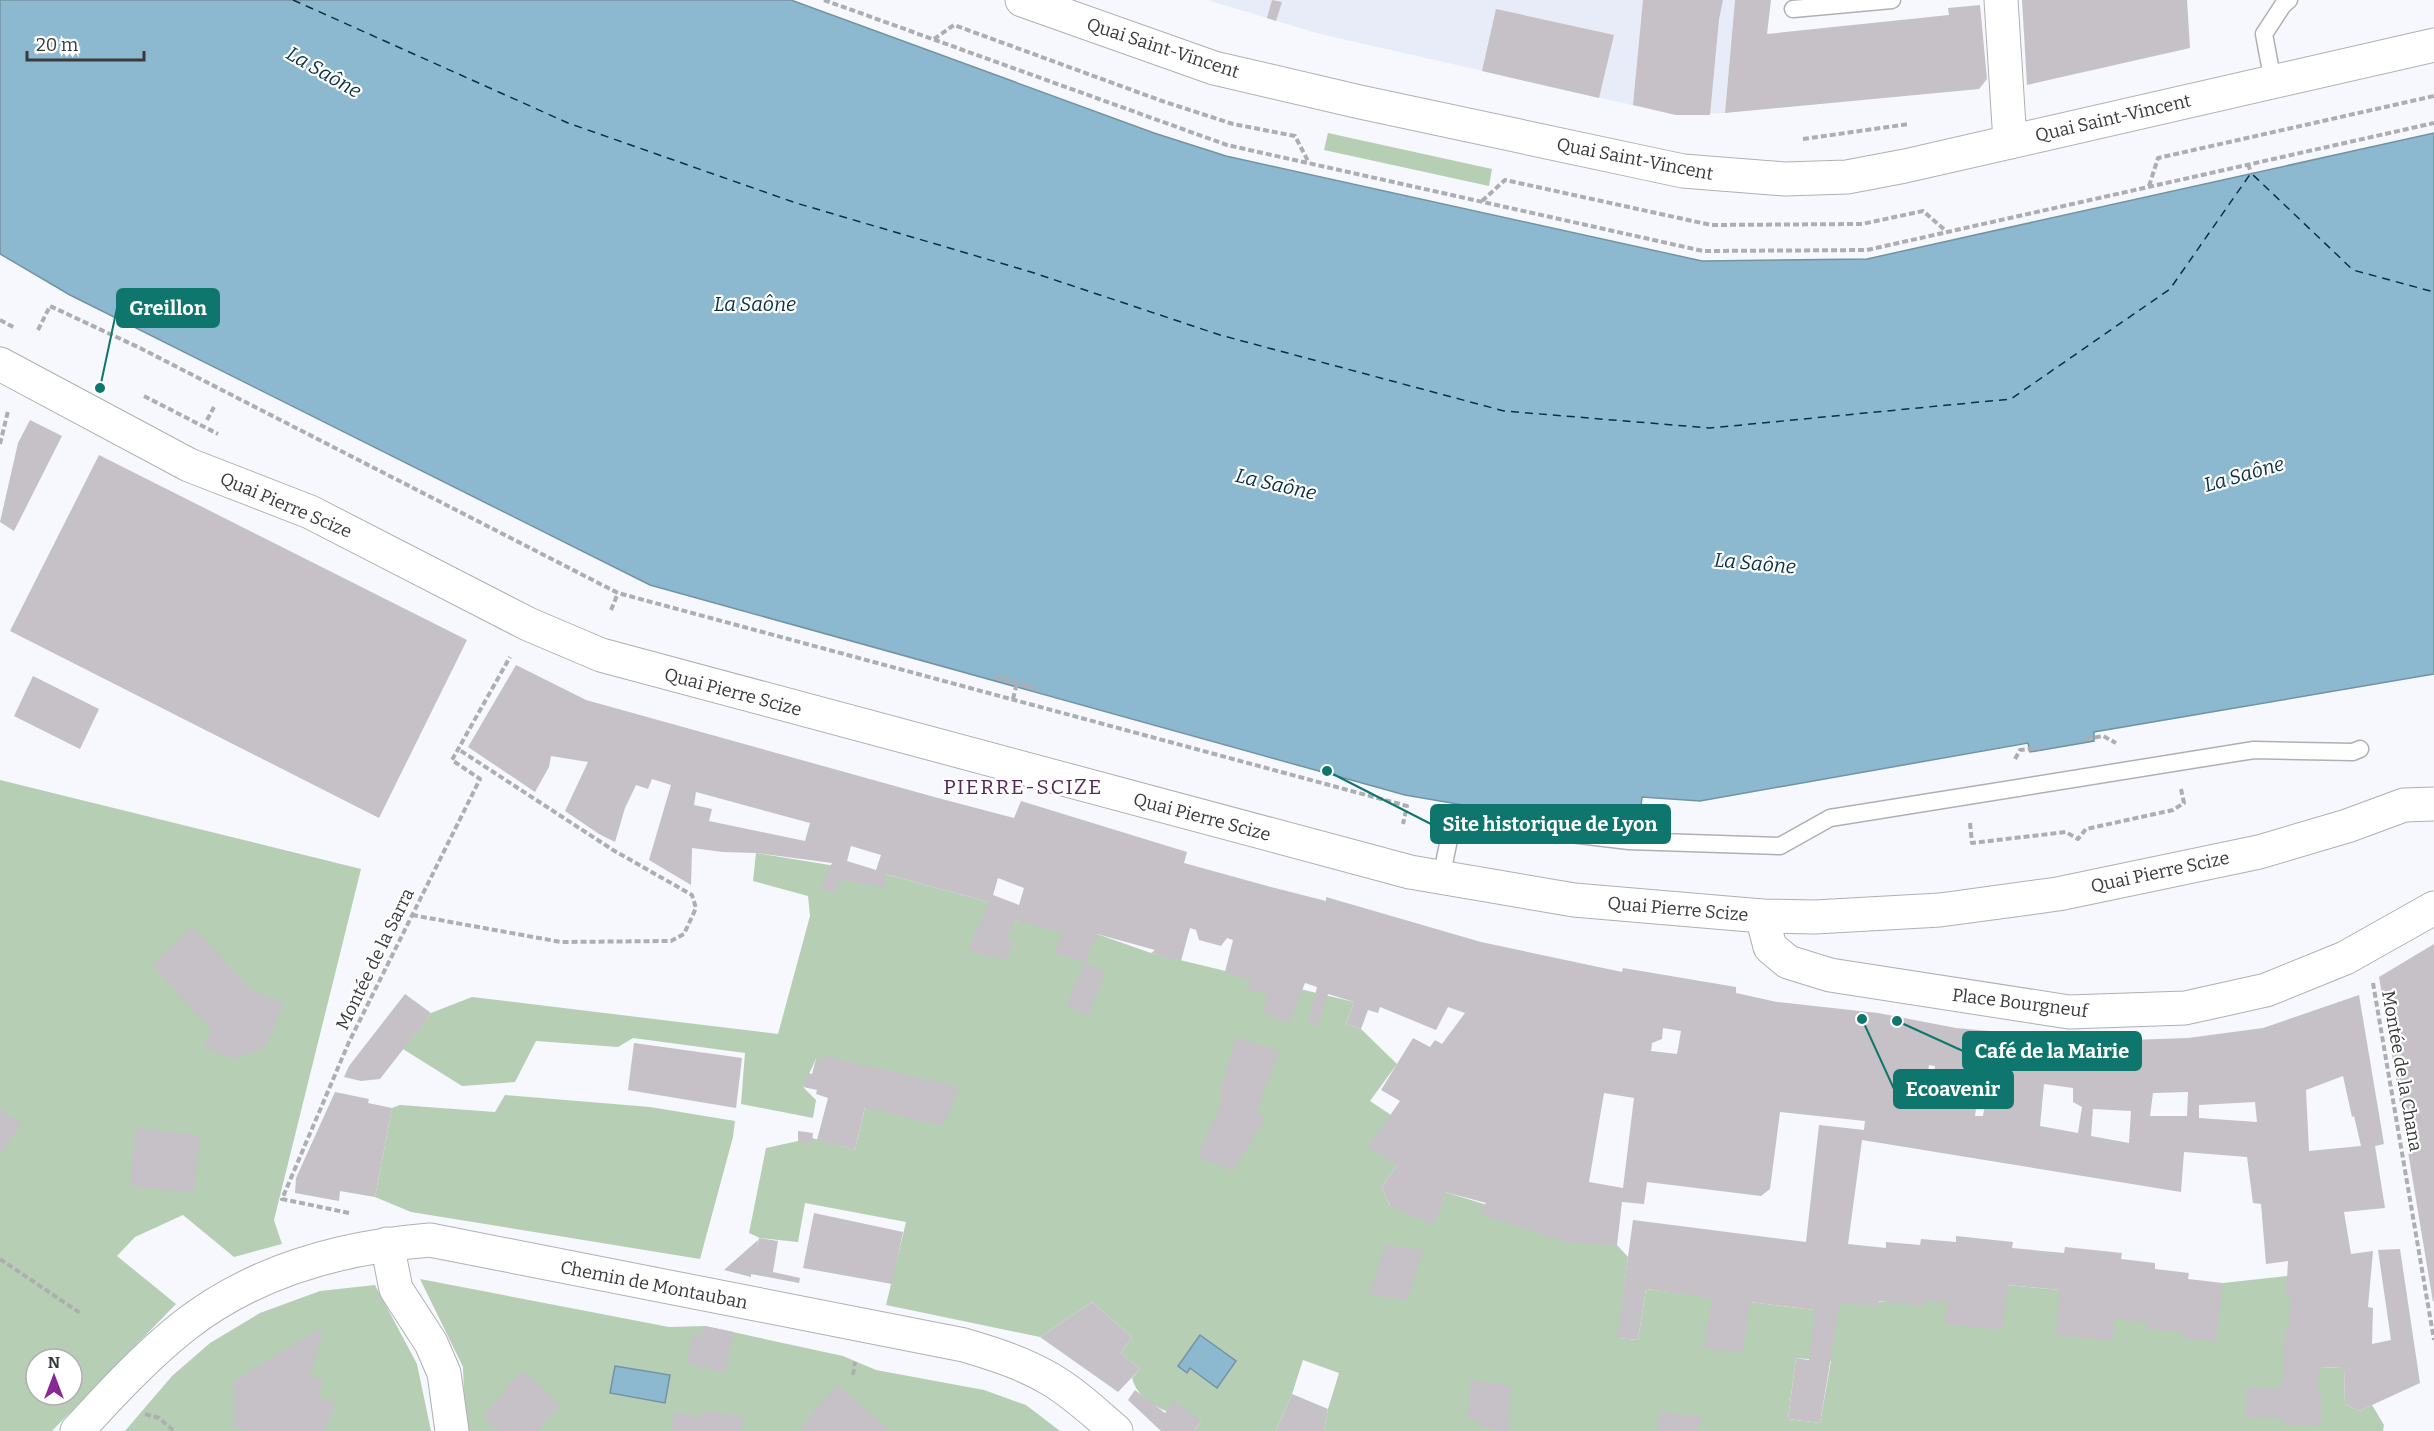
<svg xmlns="http://www.w3.org/2000/svg" width="2434" height="1431" viewBox="0 0 2434 1431" font-family="Bitter,serif">
  <rect width="100%" height="100%" fill="#f6f8fd"/>
  <path fill="#e8ecf9" d="M1207,0H1735L1725,113L1676,115L1320,34Z"/>
  <g fill="#b6ceb4" fill-rule="evenodd">
    <path d="M1328,133L1492,169L1489,186L1324,150Z"/>
    <path d="M0,780L361,869L274,1220L282,1244L234,1257L183,1215L135,1237L117,1256L176,1304L52,1431H0ZM36,1359H72V1395H36Z"/>
    <path d="M756,853L885,874L989,902L1014,920L1097,934L1151,953L1354,1002L1346,1024L1361,1029L1397,1064L1370,1101L1391,1115L1397,1165L1382,1187L1390,1206L1445,1192L1617,1245L1628,1257L1618,1338L1638,1340L1646,1289L1815,1310L1840,1303L1925,1300L2008,1285L2060,1290L2223,1283L2287,1276L2319,1367L2344,1368L2345,1404L2359,1411L2372,1405L2384,1425L2383,1431H1324L1328,1409L1339,1373L1303,1360L1292,1394L1276,1431H1194L1201,1421C1175,1415 1140,1407 1132,1378L1140,1369L1121,1353L1132,1337L1092,1302L1040,1337L886,1305L906,1222L805,1203L798,1242L760,1238L749,1233L766,1148L812,1138L855,1150L865,1107L816,1059L803,1087L816,1100L813,1118L741,1104L745,1053L633,1038L618,1047L536,1041L515,1082L462,1086L403,1049L431,1013L472,997L778,1034L810,916L808,896L753,881ZM1796,1358L1831,1361L1820,1423L1788,1419Z"/>
    <path d="M505,1095L650,1107L735,1121L733,1137L700,1259L411,1212L375,1197L392,1108L400,1105L495,1112Z"/>
    <path d="M420,1279L669,1327L705,1326L843,1356L876,1370L984,1390L1026,1405L1060,1431H465L463,1367Z"/>
    <path d="M375,1285L417,1364L431,1431H125L172,1376L210,1343L260,1313L320,1291Z"/>
  </g>
  <g fill="#8cb9d0" stroke="#7393a4" stroke-width="1.5">
    <path d="M0,0H791L1154,133L1226,156L1702,261L1867,259L2434,133V674L2094,732V741L2030,752L2028,743L1700,801L1642,797L1639,825L1510,813L1405,795L650,585L70,295L0,254Z"/>
    <path d="M1200,1335L1236,1361L1217,1388L1190,1368L1187,1373L1178,1366Z"/>
    <path d="M615,1366L670,1375L665,1403L610,1393Z"/>
  </g>
  <g fill="none" stroke-linecap="round" stroke-linejoin="round">
    <path stroke="#093142" stroke-width="1.5" stroke-dasharray="8 6" stroke-linecap="butt" d="M293,0L568,123L796,203L1031,272L1220,335L1504,411L1710,428L2011,399L2170,289L2251,173L2353,270L2434,292"/>
  </g>
  <g fill="#c5c1c6" fill-rule="evenodd">
    <path d="M1272,0L1282,2L1276,21L1267,18Z"/>
    <path d="M1643,0H1723L1719,19L1710,115H1676L1633,105Z"/>
    <path d="M1735,0H1771L1767,34L1949,15L1948,8L1980,5L1987,79L1979,89L1725,113Z"/>
    <path d="M2022,0H2187L2190,48L2027,85Z"/>
    <path d="M1496,9L1614,35L1599,98L1482,71Z"/>
    <path d="M30,420L62,436L14,531L0,522L18,443Z"/>
    <path d="M99,455L467,640L379,818L10,631Z"/>
    <path d="M516,665L586,700L938,798L1014,818L1021,801L1187,852L1184,863L1271,887L1326,901V897L1481,942L1622,972L1623,968L1736,987V993L1777,1002L1878,1013L1956,1028L2099,1041L2188,1038L2263,1028L2359,995L2384,1144L2375,1146L2385,1208L2344,1212L2351,1254L2373,1251L2368,1307L2373,1308L2372,1344L2391,1340L2378,1250L2400,1249L2420,1383L2359,1411L2345,1404L2344,1368L2319,1367L2318,1395L2322,1396L2320,1426L2283,1425L2284,1419L2245,1417L2246,1387L2282,1388L2285,1329H2289L2291,1296H2286L2288,1261L2266,1264L2261,1204L2253,1203L2247,1157L2184,1152L2181,1192L1862,1140L1848,1244L1886,1248V1242L1920,1245L1921,1239L1956,1242V1236L2013,1242L2012,1248L2064,1253L2065,1247L2122,1253L2121,1259L2155,1263V1269L2189,1273L2188,1279L2223,1283L2216,1342L2181,1338L2182,1332L2147,1329L2148,1323L2114,1319L2112,1341L2055,1335L2060,1290L2008,1285L2003,1330L1945,1324L1947,1302L1925,1300V1306L1879,1301L1878,1307L1840,1303L1820,1423L1788,1419L1796,1358L1809,1360L1815,1310L1750,1302L1742,1352L1704,1348L1712,1298L1646,1289L1638,1340L1617,1338L1633,1220L1806,1242L1819,1125L1864,1130L1865,1121L1780,1112L1770,1189L1761,1196L1647,1182L1644,1204L1622,1202L1617,1245L1580,1244L1544,1237L1546,1235L1480,1215L1486,1203L1445,1192L1434,1225L1390,1206L1382,1187L1397,1165L1368,1147L1400,1101L1381,1090L1413,1038L1430,1047L1435,1040L1442,1044L1465,1013L1448,1007L1436,1030L1380,1007L1378,1013L1368,1010L1361,1029L1346,1024L1354,1002L1328,994L1317,1027L1308,1024L1317,987L1305,983L1289,1023L1263,1013L1268,994L1247,989L1250,979L1225,972L1233,940L1227,938L1221,946L1199,940L1196,930L1190,928L1181,961L1151,953L1155,950L1097,934L1085,962L1054,953L1063,932L1014,920L1007,938L1013,940L1008,961L968,951L989,902L885,874V887L840,880L837,892L820,889L832,863L756,853L723,852L692,848L691,885L649,860L671,785L652,779L648,789L636,785L625,808L615,842L599,834L565,811L588,762L551,756L549,767L535,792L468,747ZM696,792L810,823L805,841L709,821L712,809L694,805ZM851,846L881,855L876,870L847,861ZM998,878L1024,888L1019,905L993,895ZM1663,1028L1681,1031L1677,1054L1651,1051L1652,1043L1662,1039ZM1929,1065L1935,1066L1932,1091L1925,1090ZM1979,1066L1988,1067L1996,1075L1988,1085L1983,1116H1975L1976,1109L1968,1107L1972,1084L1977,1085ZM2343,1076L2352,1117L2354,1116L2361,1146L2309,1151L2306,1090ZM2044,1084L2073,1088V1102L2082,1107L2078,1133L2040,1126ZM2188,1092L2187,1116H2150L2153,1093ZM1604,1093L1634,1098L1623,1188L1589,1182ZM2255,1102L2257,1122L2199,1118V1105ZM2093,1109L2131,1111L2129,1143L2091,1136Z"/>
    <path d="M33,676L99,709L80,749L14,716Z"/>
    <path d="M193,927L252,991L284,1002L265,1047L234,1059L204,1047L211,1029L152,965Z"/>
    <path d="M2434,944V1301L2433,1302L2379,977Z"/>
    <path d="M1085,962L1106,972L1088,1015L1066,1006Z"/>
    <path d="M405,994L431,1013L419,1029L380,1079L361,1081L344,1077L349,1066Z"/>
    <path d="M1235,1037L1279,1051L1257,1111L1265,1118L1233,1171L1197,1157L1222,1101L1219,1099Z"/>
    <path d="M634,1043L742,1058L736,1108L628,1090Z"/>
    <path d="M824,1056L951,1085L959,1087L943,1126L865,1107L855,1150L817,1140L828,1098L816,1094L817,1090L803,1087L808,1073L812,1074L816,1059L823,1060Z"/>
    <path d="M335,1092L369,1099L368,1103L392,1108L375,1197L340,1191L339,1201L295,1193L296,1178Z"/>
    <path d="M0,1109L21,1123L0,1155Z"/>
    <path d="M135,1128L200,1135L194,1193L130,1186Z"/>
    <path d="M798,1131L813,1133L812,1143L798,1142Z"/>
    <path d="M814,1213L903,1232L892,1284L803,1268Z"/>
    <path d="M759,1238L778,1241L773,1272L800,1278L799,1283L751,1274V1277L724,1270L758,1240L757,1247Z"/>
    <path d="M1385,1245L1423,1250L1408,1300L1369,1294Z"/>
    <path d="M1092,1302L1132,1337L1121,1353L1140,1369L1118,1392L1040,1337Z"/>
    <path d="M705,1326L734,1332L725,1373L686,1363L694,1333L702,1335Z"/>
    <path d="M319,1329L322,1332L310,1377L323,1380L319,1397L335,1401L326,1431H248L234,1427V1381Z"/>
    <path d="M523,1370L560,1405L537,1431H498L482,1416Z"/>
    <path d="M1470,1379L1511,1386L1509,1431H1498L1478,1425V1421L1468,1418Z"/>
    <path d="M837,1385L890,1430L888,1431H803L800,1428Z"/>
    <path d="M1135,1390L1165,1413L1174,1401L1201,1421L1194,1431H1161L1128,1400Z"/>
    <path d="M1292,1394L1328,1409L1324,1431H1276Z"/>
    <path d="M702,1410L744,1416L742,1431H671L674,1412L701,1416Z"/>
    <path d="M1660,1411L1703,1417L1697,1431H1657Z"/>
  </g>
  <g fill="none" stroke-linecap="round" stroke-linejoin="round">
    <g stroke="#aeb0b5" stroke-width="19">
      <g id="lane">
        <path d="M1793,9L1892,0"/>
        <path d="M2273,82L2264,34L2283,5L2289,0"/>
        <path d="M1441,878L1452,825L1479,823L1629,841L1780,846L1830,818L2254,750L2353,752L2360,749"/>
      </g>
    </g>
    <g stroke="#aeb0b5" stroke-width="35">
      <g id="street">
        <path d="M2001,0L2010,142"/>
        <path d="M1762,916L1770,947L1788,962L1830,975L2069,1012L2185,1008L2266,990L2345,958L2434,908"/>
        <path d="M387,1244L396,1289L431,1343L444,1373L452,1431"/>
        <path d="M77,1431C110,1395 145,1357 184,1326C254,1271 343,1247 430,1240L964,1345C994,1354 1023,1363 1050,1379C1074,1393 1095,1413 1116,1431"/>
      </g>
    </g>
    <g stroke="#aeb0b5" stroke-width="35">
      <g id="primary">
        <path d="M1022,0L1214,68L1360,102L1683,171L1785,179L1847,177L1905,166L2434,45"/>
        <path d="M0,364L189,465L310,512L528,624L601,655L1410,872L1574,900L1762,916L1815,917L1940,910L2058,894L2259,852L2347,826L2404,805L2434,804"/>
      </g>
    </g>
    <g stroke="#adaeb2" stroke-width="4" stroke-dasharray="6 3" stroke-linecap="butt">
      <path d="M824,0L1227,145L1703,251L1867,250L2434,123"/>
      <path d="M934,39L954,25L1162,101L1233,124L1295,136L1309,163"/>
      <path d="M1803,139L1909,124"/>
      <path d="M2248,164L2251,173"/>
      <path d="M2149,186L2158,158L2434,96"/>
      <path d="M1482,201L1505,180L1711,225L1862,224L1923,211L1946,231"/>
      <path d="M0,320L15,328"/>
      <path d="M38,330L50,306L140,348L618,593L1407,806L1403,824"/>
      <path d="M144,396L218,434"/>
      <path d="M207,420L214,407"/>
      <path d="M0,444L8,411"/>
      <path d="M611,610L618,593"/>
      <path d="M995,677L1040,689"/>
      <path d="M1013,699L1017,683"/>
      <path d="M2086,739L2103,736L2116,743"/>
      <path d="M2015,759L2020,750L2040,748"/>
      <path d="M1970,823L1972,843L2066,832L2078,839L2086,829L2173,810L2184,803L2181,789"/>
      <path d="M412,915L561,942L671,941L684,934L696,908L692,895L613,850L458,749"/>
      <path d="M2373,983L2434,1340"/>
      <path d="M349,1213L282,1199L349,1042L480,779L452,760L510,657"/>
      <path d="M0,1259L80,1313"/>
      <path d="M853,1375L855,1362"/>
      <path d="M145,1414L159,1418L174,1431"/>
    </g>
    <use href="#lane" stroke="#fff" stroke-width="16"/>
    <use href="#street" stroke="#fff" stroke-width="33"/>
    <use href="#primary" stroke="#fff" stroke-width="33"/>
  </g>
  <g text-anchor="middle" stroke-width="4.5" stroke-linejoin="round" paint-order="stroke">
    <g font-size="18" fill="#393a3c" stroke="#fff">
      <text transform="translate(1163 48) rotate(18)" y="6">Quai Saint-Vincent</text>
      <text transform="translate(2113 118) rotate(-13)" y="6">Quai Saint-Vincent</text>
      <text transform="translate(1635 159) rotate(11)" y="6">Quai Saint-Vincent</text>
      <text transform="translate(286 505) rotate(23)" y="6">Quai Pierre Scize</text>
      <text transform="translate(733 692) rotate(15)" y="6">Quai Pierre Scize</text>
      <text transform="translate(1202 817) rotate(15)" y="6">Quai Pierre Scize</text>
      <text transform="translate(2160 872) rotate(-12)" y="6">Quai Pierre Scize</text>
      <text transform="translate(1678 909) rotate(5)" y="6">Quai Pierre Scize</text>
      <text transform="translate(375 959) rotate(-64)" y="6">Montée de la Sarra</text>
      <text transform="translate(2020 1003) rotate(7)" y="6">Place Bourgneuf</text>
      <text transform="translate(2402 1071) rotate(80)" y="6">Montée de la Chana</text>
      <text transform="translate(654 1285) rotate(11)" y="6">Chemin de Montauban</text>
    </g>
    <g font-size="20" font-style="italic" fill="#093142" stroke="#fff">
      <text transform="translate(324 72) rotate(30)" y="7">La Saône</text>
      <text x="755" y="311">La Saône</text>
      <text transform="translate(2244 474) rotate(-16)" y="7">La Saône</text>
      <text transform="translate(1276 484) rotate(13)" y="7">La Saône</text>
      <text transform="translate(1755 563) rotate(5)" y="7">La Saône</text>
    </g>
    <g font-size="21" letter-spacing="1.5" fill="#54275b" stroke="#fff">
      <text x="1023" y="794">PIERRE-SCIZE</text>
    </g>
  </g>
  <path fill="none" stroke="#0f766e" stroke-width="2" d="M100 388L117 308M1327 771L1431 824M1897 1021L1963 1051M1862 1019L1894 1089"/>
  <g fill="#0f766e" stroke="#fff" stroke-width="2">
    <circle cx="100" cy="388" r="6"/>
    <circle cx="1327" cy="771" r="6"/>
    <circle cx="1897" cy="1021" r="6"/>
    <circle cx="1862" cy="1019" r="6"/>
  </g>
  <g fill="#0f766e" stroke="#0f766e" stroke-width="2">
    <rect x="117" y="289" width="102" height="38" rx="6"/>
    <rect x="1431" y="805" width="239" height="38" rx="6"/>
    <rect x="1963" y="1032" width="178" height="38" rx="6"/>
    <rect x="1894" y="1070" width="119" height="38" rx="6"/>
  </g>
  <g font-size="20" text-anchor="middle" font-weight="bold" fill="#fff">
    <text x="168" y="315">Greillon</text>
    <text x="1550" y="831">Site historique de Lyon</text>
    <text x="2052" y="1058">Café de la Mairie</text>
    <text x="1953" y="1096">Ecoavenir</text>
  </g>
  <g transform="translate(54 1377)"><circle r="28" fill="#ffffff" stroke="#b0b0b1" stroke-width="1.5"/>
  <path d="M0-4.5L10 22L0 15L-10 22Z" fill="#862994"/>
  <text y="-9" font-size="16" font-weight="bold" text-anchor="middle" fill="#393a3c">N</text>
  </g>
  <path d="M27 51v9h117v-9" fill="none" stroke="#393a3c" stroke-width="3"/>
  <text x="36" y="51" font-size="18" fill="#393a3c" stroke="#ffffff" stroke-width="4.5" paint-order="stroke">20 m</text>
</svg>
